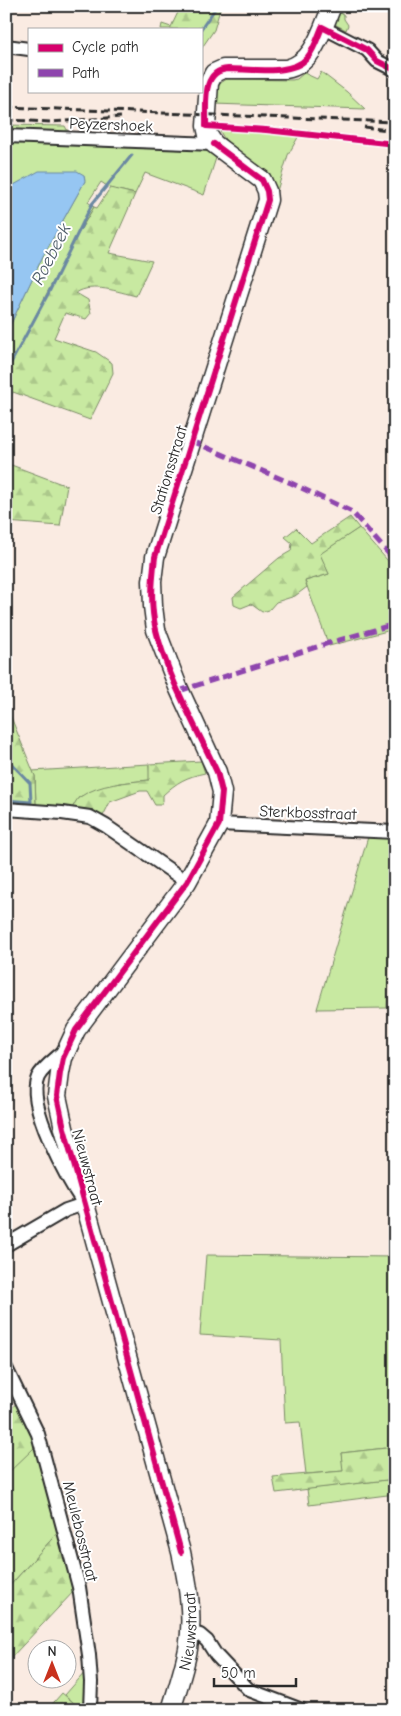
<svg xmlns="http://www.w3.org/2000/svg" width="401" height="1716" viewBox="0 0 401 1716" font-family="'Comic Neue',sans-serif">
  <defs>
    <pattern id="forest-firs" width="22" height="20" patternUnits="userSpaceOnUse" patternTransform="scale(1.25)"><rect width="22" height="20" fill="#c8e9a1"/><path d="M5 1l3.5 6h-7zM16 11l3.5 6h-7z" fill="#acc88b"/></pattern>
  </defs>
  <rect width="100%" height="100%" fill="#faebe2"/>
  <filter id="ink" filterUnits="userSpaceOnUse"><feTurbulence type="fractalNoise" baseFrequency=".02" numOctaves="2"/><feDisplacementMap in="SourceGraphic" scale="10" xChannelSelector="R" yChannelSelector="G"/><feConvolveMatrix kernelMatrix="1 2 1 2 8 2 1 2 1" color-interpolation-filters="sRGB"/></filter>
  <g filter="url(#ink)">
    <g fill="#c8e9a1" stroke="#7a8a66">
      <path d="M338,12L344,15V19L348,25L346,30L336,25L335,22Z"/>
      <path d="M321,72L347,92L365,109L213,104C215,93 216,84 227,79L292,80L297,79L304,73L317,79Z"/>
      <path d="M6,125L65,126L74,143L204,149L216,158L204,195L145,173L135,194L110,188L101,182L88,202L94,207C62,260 36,317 6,372V334L43,256L85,181L12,186L6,196Z"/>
      <path d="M226,125L301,132L288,155L277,191C275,186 272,181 269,177C257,162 220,145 219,126Z"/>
      <path d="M359,528L395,569V629L329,646L305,581L329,574L319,554Z"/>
      <path d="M149,764L150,780L119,783L79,797L71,810L36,806L35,776L32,771Z"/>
      <path d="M368,837L394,839L387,1008L317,1009Z"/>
      <path d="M206,1255L395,1257V1447L341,1453L344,1471L306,1474L300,1422L285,1423L281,1340L200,1335Z"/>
      <path d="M36,1440L60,1530L6,1590V1475Z"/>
      <path d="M395,1479V1494L309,1505L307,1489Z"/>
      <path d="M86,1671L88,1710H68L74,1703L65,1695Z"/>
    </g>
    <g fill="url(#forest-firs)" stroke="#7a8a66">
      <path d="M181,6H221L214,30L201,49V29H161L162,24L171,27Z"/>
      <path d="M110,188L135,194L109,253L152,261L136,296C119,292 92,282 76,293L88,300L91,313L86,319L65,313L54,338L96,352L112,363L113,373L90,420L13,392L6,404V372L48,294L71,246L94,207L97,208Z"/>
      <path d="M6,463L67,486L60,526L6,522Z"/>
      <path d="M350,517L359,528L320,554L329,574L305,581L307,587L295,596L276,602L269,610L262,612L251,604L241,608L234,605L233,597L279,558L291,551L292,543L285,537L296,528L311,543Z"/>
      <path d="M6,705L35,776L36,806L6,805Z"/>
      <path d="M201,761L205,773C186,777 177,782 163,795V801L160,805H155L147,791H140L110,802L102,818L71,810C74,806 76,799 80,797C98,784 128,782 149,780V764Z"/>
      <path d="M18,1401L36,1440L34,1448L6,1475V1415Z"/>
      <path d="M395,1447V1479L276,1493L273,1477L343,1471L341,1453Z"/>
      <path d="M60,1530L76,1589L6,1663V1590Z"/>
      <path d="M62,1693L74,1703L68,1710H47Z"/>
    </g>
    <path fill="#96c6f2" stroke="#6b88a2" d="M39,171H77L84,175L85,181L43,256L6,334V196L12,186Z"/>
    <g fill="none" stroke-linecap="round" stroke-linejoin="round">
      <g stroke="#6b88a2" stroke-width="3">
        <path d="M201,29L217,6"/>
        <path d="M6,372L48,294L92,204L132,155"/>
        <path d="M6,735L9,742L7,759L30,783L31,802L6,800"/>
      </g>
      <g stroke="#2b2b2b" stroke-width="16">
        <g id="street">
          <path d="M322,27L367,50L377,61L395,70"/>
          <path d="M6,46L29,49"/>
          <path d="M6,136L214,144"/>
          <path d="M6,809L62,813L90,817L106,826L187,882"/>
          <path d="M219,824L395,832"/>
          <path d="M6,1245L66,1210L84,1204C68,1180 25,1105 38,1077C43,1067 57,1058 65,1050"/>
          <path d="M6,1368L38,1434L79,1587L89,1655L91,1682L90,1710"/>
          <path d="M190,1632L200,1635L207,1641L216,1655L249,1690L302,1710"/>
        </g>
      </g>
      <g stroke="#2b2b2b" stroke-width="21">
        <g id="secondary">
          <path id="s1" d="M171,1710C177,1690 184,1670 188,1649C194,1616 188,1584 181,1552L64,1128L57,1096L60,1073L63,1058L76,1030L187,882L219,824L222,792L217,772L178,687L156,630L153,606L152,581L155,557L268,200L267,191L262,180L214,144L208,135L206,126L209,83L214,73L223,69H286C314,64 322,29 332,6"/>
        </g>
      </g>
      <use href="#street" stroke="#fff" stroke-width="12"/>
      <use href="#secondary" stroke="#fff" stroke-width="18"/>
      <g stroke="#2b2b2b" stroke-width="3" stroke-dasharray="8 4" stroke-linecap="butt">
        <path d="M6,107L395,122"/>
        <path d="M6,120L52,122L121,117"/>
        <path d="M364,127L395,131"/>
      </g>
      <g stroke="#8e44ad" stroke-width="5" stroke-dasharray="10 5" stroke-linecap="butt">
        <path d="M191,441L291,483L352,512L395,561"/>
        <path d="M179,691L332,642L395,624"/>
      </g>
      <g stroke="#fff" stroke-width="9">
        <g id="cycleway">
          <path d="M395,70L377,61L367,50L322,27C318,37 314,50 307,58C292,76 250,69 228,69C200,71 207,106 206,126L266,130L395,144"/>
          <path d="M181,1552L64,1128L57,1096L60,1073L63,1058L76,1030L187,882L219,824L222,792L217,772C197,729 167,676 156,630C150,606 152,581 155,557L268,200L267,191L262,180L214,144"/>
        </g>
      </g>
      <use href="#cycleway" stroke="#d6006c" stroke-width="6"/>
    </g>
  </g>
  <g text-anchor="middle" stroke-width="4" stroke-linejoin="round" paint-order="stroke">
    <g font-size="16" fill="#2b2b2b" stroke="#fff">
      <text transform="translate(111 124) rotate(2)" y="6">Peyzershoek</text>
      <text transform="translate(168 470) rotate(-73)" y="6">Stationsstraat</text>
      <text transform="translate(308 812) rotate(2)" y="6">Sterkbosstraat</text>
      <text transform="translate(88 1167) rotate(75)" y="6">Nieuwstraat</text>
      <text transform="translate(81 1531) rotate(76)" y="6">Meulebosstraat</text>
      <text dy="6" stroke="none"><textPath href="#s1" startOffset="81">Nieuwstraat</textPath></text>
    </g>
    <g font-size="18" font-style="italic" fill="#4b5a67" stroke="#fff">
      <text transform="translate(51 254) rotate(-63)" y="6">Roebeek</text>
    </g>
  </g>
  <rect width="401" height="1716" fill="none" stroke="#fff" stroke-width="25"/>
  <rect x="12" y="12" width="376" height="1691" fill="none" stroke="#2b2b2b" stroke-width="2" filter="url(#ink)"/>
  <rect x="28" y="28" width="175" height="65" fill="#ffffff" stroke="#aaaaaa"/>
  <rect x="38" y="44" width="25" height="8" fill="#d6006c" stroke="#aaaaaa"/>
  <text x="72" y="52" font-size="15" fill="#2b2b2b">Cycle path</text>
  <rect x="38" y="69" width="25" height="8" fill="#8e44ad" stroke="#aaaaaa"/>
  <text x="72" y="78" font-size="15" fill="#2b2b2b">Path</text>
  <g transform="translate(52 1664)"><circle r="24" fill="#ffffff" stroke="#aaaaaa"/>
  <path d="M0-4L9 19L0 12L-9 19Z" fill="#c8321e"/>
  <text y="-8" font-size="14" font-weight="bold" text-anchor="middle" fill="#2b2b2b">N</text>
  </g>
  <path d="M214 1678v8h82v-8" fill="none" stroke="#2b2b2b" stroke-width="2.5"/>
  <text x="221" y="1678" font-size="15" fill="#2b2b2b" stroke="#ffffff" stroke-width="4" paint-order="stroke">50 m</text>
</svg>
